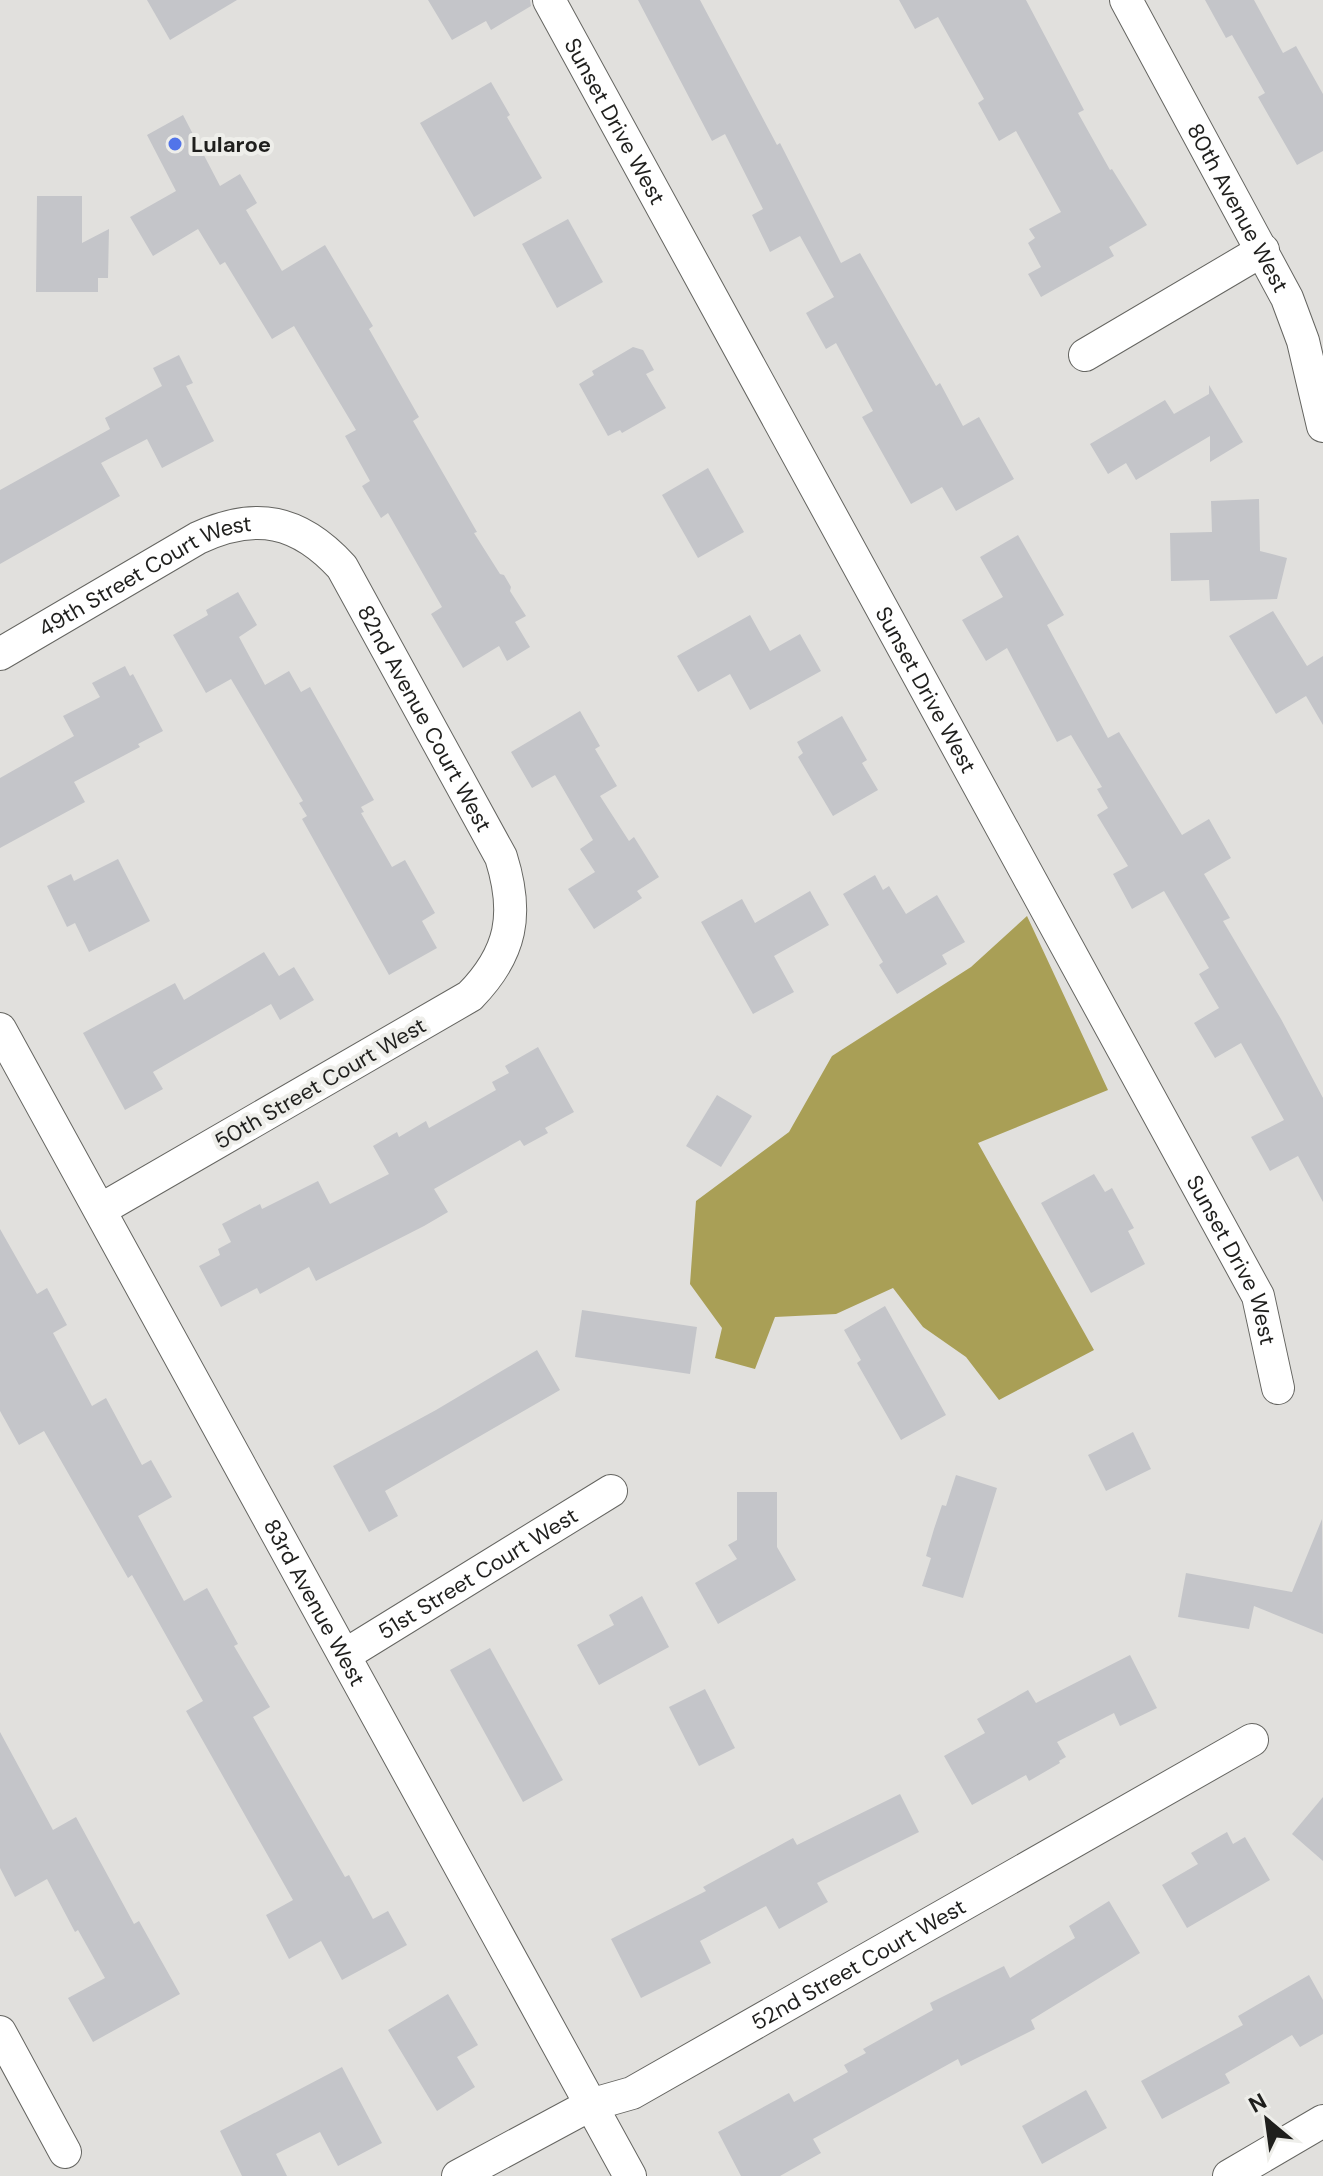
<svg xmlns="http://www.w3.org/2000/svg" width="1323" height="2176" viewBox="0 0 1323 2176" font-family="'DM Sans',sans-serif">
  <rect width="100%" height="100%" fill="#e1e0dd"/>
  <path fill="#a99f56" d="M1027,916L1108,1090L978,1143L1094,1350L999,1400L966,1357L923,1327L893,1288L836,1314L775,1317L755,1369L715,1358L722,1328L690,1284L696,1201L789,1132L832,1056L971,967Z"/>
  <g fill="#c4c5c9">
    <path d="M147,0H237L170,40Z"/>
    <path d="M428,0H530L531,6L491,30L486,21L452,40Z"/>
    <path d="M638,0H700L777,145L780,143L841,263L860,253L936,386L940,383L963,426L979,417L1014,479L956,511L942,487L911,504L862,417L873,411L836,343L826,349L806,313L834,297L800,236L770,252L752,215L763,209L725,134L712,141Z"/>
    <path d="M899,0H1026L1084,110L1078,113L1110,170L1112,169L1147,225L1109,247L1114,256L1041,297L1028,274L1041,267L1028,243L1035,238L1029,229L1061,212L1016,131L999,141L978,103L984,99L938,17L915,29Z"/>
    <path d="M1205,0H1254L1283,53L1296,46L1323,94V151L1297,165L1258,97L1265,93L1232,35L1226,38Z"/>
    <path d="M491,82L510,115L507,117L542,178L474,217L420,123Z"/>
    <path d="M183,115L220,186L240,174L257,203L246,210L282,271L325,245L373,326L369,329L419,417L413,421L477,532L474,533L500,574L504,575L511,587L510,591L526,616L515,622L530,647L507,661L499,646L463,668L431,614L442,607L388,513L381,518L362,486L370,481L345,436L356,430L294,326L272,339L225,262L220,265L198,229L153,256L130,217L176,191L147,135Z"/>
    <path d="M37,196H82V243L109,229L108,278H98V292H36Z"/>
    <path d="M568,219L603,282L557,308L522,244Z"/>
    <path d="M633,347L643,350L654,370L646,374L666,408L622,433L620,430L608,436L579,384L594,375L592,371Z"/>
    <path d="M179,355L193,383L186,386L214,441L162,468L147,439L101,463L120,496L0,564V490L110,429L105,418L162,386L153,368Z"/>
    <path d="M1209,385L1243,442L1210,462V436L1136,480L1126,463L1108,474L1090,444L1165,400L1174,414L1209,394Z"/>
    <path d="M708,468L744,532L698,558L662,495Z"/>
    <path d="M1259,499L1260,551L1287,558L1277,599L1210,601L1209,580L1171,581L1170,533L1212,532L1211,501Z"/>
    <path d="M1018,535L1064,615L1047,625L1108,738L1119,732L1182,835L1209,819L1231,858L1204,874L1230,918L1223,921L1281,1019L1323,1098V1202L1298,1156L1270,1171L1251,1137L1284,1120L1241,1043L1215,1058L1194,1023L1219,1008L1199,974L1209,968L1164,891L1132,909L1113,874L1128,866L1097,815L1108,808L1097,789L1102,787L1071,735L1057,742L1007,648L986,661L962,620L1003,597L980,557Z"/>
    <path d="M238,592L257,625L239,637L265,685L289,671L301,692L310,687L374,800L361,807L364,812L361,813L392,867L405,860L435,913L422,921L437,948L389,975L302,819L307,816L299,803L303,801L231,679L206,693L173,635L208,615L206,610Z"/>
    <path d="M1273,611L1307,666L1323,656V725L1306,696L1276,714L1229,636Z"/>
    <path d="M750,615L770,651L800,634L821,671L750,710L730,674L698,692L677,656Z"/>
    <path d="M125,666L130,676L133,674L163,731L138,744L140,747L74,782L85,802L0,848V778L74,736L63,716L100,697L92,683Z"/>
    <path d="M580,711L600,746L595,749L617,786L600,796L629,841L634,837L659,877L637,891L642,898L594,929L568,889L595,872L580,849L593,840L555,775L532,788L511,752Z"/>
    <path d="M842,716L867,760L862,763L878,790L833,816L798,757L803,753L797,742Z"/>
    <path d="M118,859L150,921L89,952L75,923L67,927L47,886L71,874L74,881Z"/>
    <path d="M875,875L883,890L889,886L906,914L937,895L965,942L942,955L947,964L897,994L879,965L883,962L843,894Z"/>
    <path d="M810,891L829,925L774,956L794,992L753,1014L701,922L742,899L755,923Z"/>
    <path d="M264,952L279,976L294,967L314,1000L280,1020L271,1004L153,1072L163,1089L125,1110L83,1033L175,983L184,1000Z"/>
    <path d="M538,1047L574,1112L545,1128L548,1133L524,1146L520,1140L434,1189L448,1212L424,1226L316,1281L309,1267L260,1294L257,1288L221,1307L199,1266L220,1255L218,1249L231,1242L222,1224L260,1204L262,1209L318,1181L330,1204L389,1174L373,1146L397,1132L399,1137L426,1121L429,1128L496,1090L492,1082L509,1073L505,1066Z"/>
    <path d="M717,1095L752,1116L721,1167L686,1146Z"/>
    <path d="M1094,1174L1105,1192L1112,1188L1134,1228L1128,1231L1145,1264L1091,1293L1041,1203Z"/>
    <path d="M0,1229L37,1294L47,1288L67,1325L53,1333L92,1406L106,1398L142,1465L151,1460L172,1497L138,1516L184,1601L207,1588L238,1644L234,1646L270,1707L253,1717L345,1877L349,1875L373,1919L388,1911L407,1945L342,1980L321,1941L289,1959L266,1915L293,1900L186,1711L203,1701L132,1575L128,1578L44,1431L19,1445L0,1411Z"/>
    <path d="M885,1306L946,1415L901,1440L857,1363L861,1360L844,1330Z"/>
    <path d="M582,1310L697,1327L690,1374L575,1357Z"/>
    <path d="M537,1350L560,1390L385,1491L398,1516L369,1532L333,1466L436,1410Z"/>
    <path d="M1133,1432L1151,1469L1106,1491L1088,1455Z"/>
    <path d="M956,1475L997,1488L963,1598L922,1586L931,1558L926,1556L934,1529L942,1505L946,1506Z"/>
    <path d="M737,1492H777V1547L796,1580L718,1624L695,1583L737,1559L728,1545L737,1540Z"/>
    <path d="M1322,1519L1323,1634L1254,1606L1249,1629L1178,1617L1186,1573L1292,1592Z"/>
    <path d="M642,1596L669,1647L599,1685L577,1645L614,1625L609,1615Z"/>
    <path d="M490,1648L563,1780L523,1802L450,1670Z"/>
    <path d="M1130,1655L1157,1708L1120,1726L1114,1713L1057,1742L1066,1757L1059,1761L1060,1763L1029,1781L1026,1775L972,1805L944,1756L985,1733L977,1719L1028,1690L1036,1703Z"/>
    <path d="M705,1689L735,1748L699,1766L669,1707Z"/>
    <path d="M0,1732L53,1830L76,1817L134,1924L139,1921L180,1994L93,2042L68,1998L105,1978L78,1930L75,1932L47,1879L15,1897L0,1868Z"/>
    <path d="M900,1794L919,1832L817,1883L828,1902L779,1929L766,1906L700,1941L711,1963L641,1998L611,1939L706,1891L703,1887L793,1838L797,1845Z"/>
    <path d="M1323,1797V1861L1292,1834Z"/>
    <path d="M1227,1832L1233,1844L1245,1837L1270,1880L1187,1928L1162,1885L1198,1864L1191,1853Z"/>
    <path d="M1109,1901L1140,1953L1031,2020L1035,2029L961,2066L958,2059L813,2139L821,2153L780,2176H741L718,2132L789,2093L794,2102L848,2072L844,2065L866,2053L863,2049L933,2010L930,2003L1004,1966L1010,1978L1075,1938L1069,1926Z"/>
    <path d="M1309,1975L1323,2000V2034L1300,2047L1292,2035L1225,2074L1230,2083L1162,2119L1141,2081L1243,2025L1238,2016Z"/>
    <path d="M448,1994L478,2045L457,2057L475,2087L437,2111L388,2030Z"/>
    <path d="M342,2067L382,2143L338,2166L320,2132L276,2154L287,2176H242L220,2131Z"/>
    <path d="M1086,2090L1107,2128L1042,2164L1022,2126Z"/>
  </g>
  <g fill="none" stroke-linecap="round" stroke-linejoin="round">
    <g stroke="#656561" stroke-width="34">
      <g id="minor">
        <path id="s1" d="M549,0L1258,1296L1278,1388"/>
        <path id="s2" d="M1126,0L1287,298L1303,341L1323,426"/>
        <path d="M1085,355L1263,250"/>
        <path id="s3" d="M0,654L198,538C256,511 299,520 342,567L501,857C519,914 512,953 470,996L100,1210"/>
        <path id="s4" d="M0,1029L630,2176"/>
        <path id="s5" d="M345,1655L611,1491"/>
        <path d="M0,2032L65,2152"/>
        <path id="s6" d="M458,2176L590,2105L632,2093L1252,1740"/>
        <path d="M1229,2176L1323,2121"/>
      </g>
    </g>
    <use href="#minor" stroke="#fff" stroke-width="32"/>
  </g>
  <circle fill="#5274e9" stroke="#eeeeea" stroke-width="3" cx="175" cy="144" r="8"/>
  <g text-anchor="middle" stroke-width="8" stroke-linejoin="round" paint-order="stroke">
    <g font-size="22" fill="#1f1f1d" stroke="#eeeeea">
      <text dy="8" stroke="none"><textPath href="#s1" startOffset="138">Sunset Drive West</textPath></text>
      <text dy="8" stroke="none"><textPath href="#s2" startOffset="236">80th Avenue West</textPath></text>
      <text dy="8" stroke="none"><textPath href="#s3" startOffset="166">49th Street Court West</textPath></text>
      <text dy="8" stroke="none"><textPath href="#s1" startOffset="786">Sunset Drive West</textPath></text>
      <text dy="8" stroke="none"><textPath href="#s3" startOffset="562">82nd Avenue Court West</textPath></text>
      <text transform="translate(320 1083) rotate(-30)" y="8">50th Street Court West</text>
      <text dy="8" stroke="none"><textPath href="#s1" startOffset="1434">Sunset Drive West</textPath></text>
      <text dy="8" stroke="none"><textPath href="#s5" startOffset="156">51st Street Court West</textPath></text>
      <text dy="8" stroke="none"><textPath href="#s4" startOffset="654">83rd Avenue West</textPath></text>
      <text dy="8" stroke="none"><textPath href="#s6" startOffset="454">52nd Street Court West</textPath></text>
    </g>
    <g font-size="22" font-weight="bold" fill="#1f1f1d" stroke="#eeeeea" text-anchor="start">
      <text x="191" y="152">Lularoe</text>
    </g>
  </g>
  <g transform="translate(1267 2120) rotate(331)" stroke="#eeeeea" stroke-width="6" paint-order="stroke">
  <path d="M0-6L14 30L0 20L-14 30Z" fill="#1f1f1d"/>
  <text y="-12" font-size="22" font-weight="bold" text-anchor="middle" fill="#1f1f1d">N</text>
  </g>
</svg>
